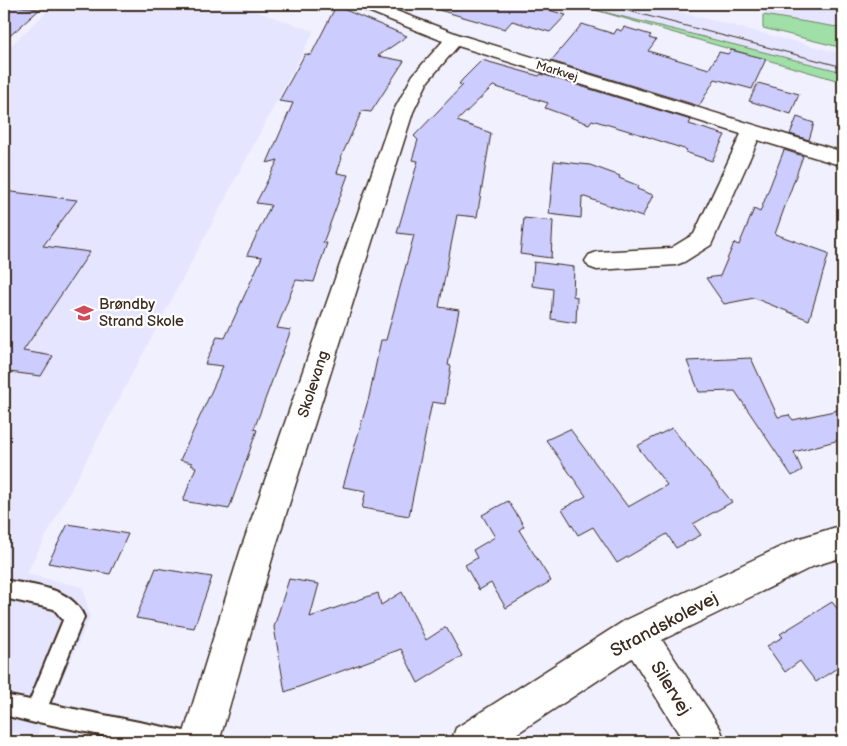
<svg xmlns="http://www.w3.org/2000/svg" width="847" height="746" viewBox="0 0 847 746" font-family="'Balsamiq Sans',sans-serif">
  <rect width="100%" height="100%" fill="#f0f0ff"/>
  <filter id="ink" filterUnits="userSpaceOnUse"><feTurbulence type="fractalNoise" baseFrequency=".02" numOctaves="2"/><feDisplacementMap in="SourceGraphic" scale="10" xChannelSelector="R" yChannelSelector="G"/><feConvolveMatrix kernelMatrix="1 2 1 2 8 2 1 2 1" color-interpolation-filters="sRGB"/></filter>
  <g filter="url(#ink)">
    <g fill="#e5e5ff">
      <path d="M55,4H234L314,31L26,574L83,587L90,617L36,737L4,731V52Z"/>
      <path d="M574,4H649L843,54V72Z"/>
      <path d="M764,4H843V48L763,28Z"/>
    </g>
    <g fill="#a0dfa7" stroke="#6e8462">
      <path d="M592,9L843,72V82Z"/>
      <path d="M763,15L843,28V48L763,28Z"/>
    </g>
    <g fill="#ccf" stroke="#3b2a1e">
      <path d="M440,4H529L566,15L550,32L512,21L505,29L439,10Z"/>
      <path d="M4,5L40,9L4,41Z"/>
      <path d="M336,6L407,36L378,56L404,61L371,112L362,111L341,157L342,158L337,173L348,175L323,243H327L314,282L296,280L277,328L291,330L254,429L257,430L229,509L183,501L196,467L191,465L192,463L180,460L223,366L205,364L217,337L225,338L262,257L247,255L271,205L256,203L278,160L267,163L293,103L279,101L305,54L311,55Z"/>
      <path d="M582,24L614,34L617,29L621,31L624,27L651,35L649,38L656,40L648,51L709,69L719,52L728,54L731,50L766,59L752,89L715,79L699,106L551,61Z"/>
      <path d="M482,60L539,76L541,74L691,120L689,124L725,135L712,161L685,152L687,150L636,133L592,120L589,124L545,108L548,103L493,86L457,121L491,133L477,217L457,215L439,307L459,310L448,365L451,366L445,404L432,402L409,516L362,508L366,491L343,487L369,397L381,340H386L414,235L397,233L418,161L412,160L418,140L414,136L463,85L459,84L462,80Z"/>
      <path d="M758,83L799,94L791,114L749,101Z"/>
      <path d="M797,117L814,123L809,140L790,134Z"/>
      <path d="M784,150L803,156L775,234L828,253V256L809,320L754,298L724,304L706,278L720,276L734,243L739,245L754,209L760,212Z"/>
      <path d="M554,161L590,165L620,176L619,178L639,186L637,189L653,195L642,217L582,196L581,218L549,214Z"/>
      <path d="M4,191L77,200L43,246L90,252L23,351L53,356L41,376L9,372L4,381Z"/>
      <path d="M524,218L553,221L551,258L520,254Z"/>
      <path d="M534,262L574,267L573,296L577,297L576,323L551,319L553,289L532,286Z"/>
      <path d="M751,358L778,417L789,415L793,420L843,409V439L794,452L802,470L792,476L735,391L699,392L687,361Z"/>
      <path d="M672,428L732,502L693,524L701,535L676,548L667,534L617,563L593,527L578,535L562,509L586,496L546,440L570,429L628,507L667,485L637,446Z"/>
      <path d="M508,501L524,526L519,530L551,581L506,608L491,583L479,590L465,565L477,558L473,550L495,537L482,515Z"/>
      <path d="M68,524L128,534L110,574L48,563Z"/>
      <path d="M156,568L212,577L194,628L136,618Z"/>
      <path d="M289,579L319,584L310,617L378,593L381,605L402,592L426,640L446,627L462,656L418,683L401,649L285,692L274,627Z"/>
      <path d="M832,602L843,616V664L816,682L800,661L785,672L767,646L783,637L780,634Z"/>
    </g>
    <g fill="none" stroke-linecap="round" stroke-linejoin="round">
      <g stroke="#3b2a1e" stroke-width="4">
        <path id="service" d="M4,580C33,586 71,586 84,617L49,704L184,731L192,734L195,742H134L38,722L35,723L4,715V695L30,700L63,620L54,609L4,598Z"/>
      </g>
      <g stroke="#3b2a1e" stroke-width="3">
        <g id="minor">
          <path d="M356,4H378L460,35L843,152V166L758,140L711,245L684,262L676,265L597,270L589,267L585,261L589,255L597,252L671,248L694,234L741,134L458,46L428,81L413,112L274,552L219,742H181L240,552L393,112L413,75L443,41L358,7Z"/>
          <path d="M843,525V557L814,566L662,640L720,728L725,742H684L632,658L504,742H451L456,728L624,621L797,539Z"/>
        </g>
      </g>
      <use href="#service" fill="#fff" fill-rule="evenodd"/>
      <use href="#minor" fill="#fff" fill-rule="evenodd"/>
      <path stroke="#3b2a1e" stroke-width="1" d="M602,4L843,67"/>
    </g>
  </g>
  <defs>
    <g id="school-bare" transform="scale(1.5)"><path d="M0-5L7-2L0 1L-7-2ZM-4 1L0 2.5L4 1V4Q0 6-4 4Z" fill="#d1495b" stroke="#fff" stroke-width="2.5" paint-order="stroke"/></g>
  </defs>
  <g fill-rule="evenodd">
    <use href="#school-bare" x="84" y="313"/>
  </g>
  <g text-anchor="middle" stroke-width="4.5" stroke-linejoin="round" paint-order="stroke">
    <g font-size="12" fill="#3b2a1e" stroke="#fff">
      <text transform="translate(557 71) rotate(17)" y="4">Markvej</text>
    </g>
    <g font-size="15" fill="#3b2a1e" stroke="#fff" text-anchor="start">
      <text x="99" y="309">Brøndby<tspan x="99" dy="17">Strand Skole</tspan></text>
    </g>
    <g font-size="15" fill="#3b2a1e" stroke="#fff">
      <text transform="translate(313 384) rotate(-72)" y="5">Skolevang</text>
    </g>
    <g font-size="18" fill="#3b2a1e" stroke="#fff">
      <text transform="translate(664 624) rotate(-28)" y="6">Strandskolevej</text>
      <text transform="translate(671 688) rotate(58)" y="6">Silervej</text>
    </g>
  </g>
  <rect width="847" height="746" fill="none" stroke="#fff" stroke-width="20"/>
  <rect x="10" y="10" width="827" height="726" fill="none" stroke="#3b2a1e" stroke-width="2" filter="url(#ink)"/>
</svg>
